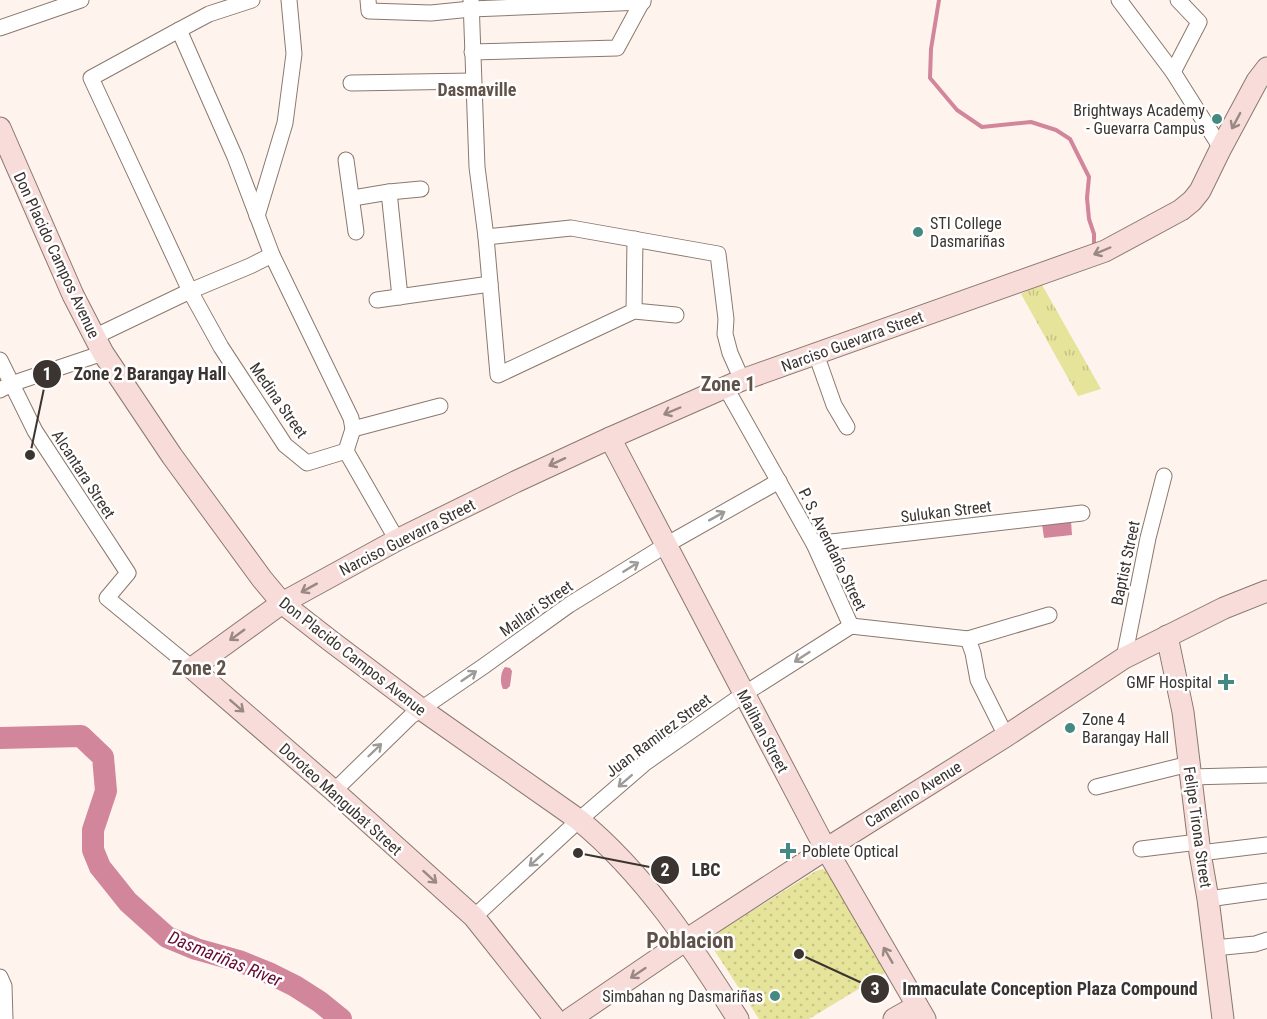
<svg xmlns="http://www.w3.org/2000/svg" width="1267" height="1019" viewBox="0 0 1267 1019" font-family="'Roboto Condensed',sans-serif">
  <defs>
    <pattern id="grass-tufts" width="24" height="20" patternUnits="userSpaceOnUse" patternTransform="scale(1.5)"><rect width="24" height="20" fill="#e6e39b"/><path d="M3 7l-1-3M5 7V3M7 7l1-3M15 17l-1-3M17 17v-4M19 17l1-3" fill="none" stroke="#c6c386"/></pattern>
    <pattern id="park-dots" width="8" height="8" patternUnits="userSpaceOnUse" patternTransform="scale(1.5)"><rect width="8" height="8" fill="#e6e39b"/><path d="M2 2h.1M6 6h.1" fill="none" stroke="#c6c386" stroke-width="1.8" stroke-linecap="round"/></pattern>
  </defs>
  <rect width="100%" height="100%" fill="#fff4ed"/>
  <path fill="url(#grass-tufts)" d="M1041,283L1101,389L1078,396L1021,294Z"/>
  <path fill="url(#park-dots)" d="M822,869L829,871L890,970L809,1019H759L707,939L816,871Z"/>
  <g fill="#d2869b">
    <path d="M1071,521L1072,535L1044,538L1042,524Z"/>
    <path d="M505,667L510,668L512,671L510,686L507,689H503C500,683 500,672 505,667Z"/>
  </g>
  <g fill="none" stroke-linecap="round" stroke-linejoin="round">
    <path stroke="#d2869b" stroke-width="4" d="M939,0L931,49L930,78L957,110L982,127L1031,122L1056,130L1070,139L1089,177L1087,198L1089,219L1094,234V246"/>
    <path stroke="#d2869b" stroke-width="22" d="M0,738L81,736L103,757L106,791L93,830V850L100,867L128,902L167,937L196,949L239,961L271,974L295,986L320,1002L341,1019"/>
    <g stroke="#89796f" stroke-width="17">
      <g id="street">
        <path d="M368,0L369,11L431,13L471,9L643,2"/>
        <path d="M471,0L477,167L486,237L498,375L634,311L676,315"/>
        <path d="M1119,0L1173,72L1221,148"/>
        <path d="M0,28L81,0"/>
        <path d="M179,30L209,14L252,0"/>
        <path d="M472,52L617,48L643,0"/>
        <path d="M1173,72L1199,22L1178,0"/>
        <path d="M351,83L473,81"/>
        <path d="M346,160L356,232"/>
        <path d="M389,192L400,297"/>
        <path d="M353,198L389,192L421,189"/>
        <path d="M257,216L285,123L294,54L289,0"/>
        <path d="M486,237L571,228L718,254L726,319L725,334L730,353L742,380"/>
        <path d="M377,300L490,284"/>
        <path d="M634,311L635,239"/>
        <path d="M94,337L190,291L250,266L272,255"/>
        <path d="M816,354L834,405L847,427"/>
        <path d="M0,360L35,431L128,573L107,598L192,668"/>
        <path d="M726,388L814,544L851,626"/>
        <path d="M0,390L11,384L103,353"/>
        <path d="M353,429L440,406"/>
        <path d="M346,451L353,429L351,418L272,255L235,157L179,30L91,78L190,291L221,347L285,445L307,463L346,451L397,540"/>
        <path d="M814,544L1082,513"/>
        <path d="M851,626L968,639L973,653L978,680L1006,736"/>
        <path d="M968,639L1049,615"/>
        <path d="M1124,658L1148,538L1164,476"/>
        <path d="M1190,777L1267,775"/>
        <path d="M1096,787L1189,764"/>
        <path d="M334,791L411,716L484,666L569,605L666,545L779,481"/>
        <path d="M1141,849L1198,842"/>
        <path d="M1200,853L1267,845"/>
        <path d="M1208,899L1267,891"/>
        <path d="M474,917L579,820L645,763L744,694L851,626"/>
        <path d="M1214,948L1255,944L1267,940"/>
        <path d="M0,977L4,986L5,1019"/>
      </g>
    </g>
    <g stroke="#89796f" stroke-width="23">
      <g id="secondary">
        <path d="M0,128L73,295L103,353L172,456L262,579L282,603L332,642L421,709L579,820C645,874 693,948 738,1019"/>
        <path d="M610,438L821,840L925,1019"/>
        <path d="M1167,636L1183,712L1200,853L1208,899L1223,1019"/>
        <path d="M555,1019L474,917L334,791L192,668L282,603L293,597L397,540L515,482L610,438L742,380L1105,251L1181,210L1192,201L1200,191L1221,148L1257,81L1267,68"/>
        <path d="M570,1019L686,940L826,849L1006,736L1124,658L1224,608L1267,591"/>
        <path d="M894,1019L917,1006"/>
      </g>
    </g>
    <use href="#street" stroke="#fff" stroke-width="15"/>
    <use href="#secondary" stroke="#f7dcd9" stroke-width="21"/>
  </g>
  <defs><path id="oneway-shaft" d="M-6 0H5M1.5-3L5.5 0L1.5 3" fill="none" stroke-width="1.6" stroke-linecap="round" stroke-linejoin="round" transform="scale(1.5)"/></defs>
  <g stroke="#998884">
    <use href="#oneway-shaft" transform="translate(1236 121) rotate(118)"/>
    <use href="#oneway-shaft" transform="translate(1102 251) rotate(157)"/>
    <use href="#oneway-shaft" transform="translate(672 411) rotate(157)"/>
    <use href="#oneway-shaft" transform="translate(557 462) rotate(155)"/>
    <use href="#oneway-shaft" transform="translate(309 588) rotate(151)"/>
    <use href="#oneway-shaft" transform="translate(237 635) rotate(144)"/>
    <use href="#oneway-shaft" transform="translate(237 706) rotate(41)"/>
    <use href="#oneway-shaft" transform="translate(430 877) rotate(42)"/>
    <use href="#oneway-shaft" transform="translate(888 955) rotate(-120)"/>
    <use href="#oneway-shaft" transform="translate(638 973) rotate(146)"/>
  </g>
  <g stroke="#9d9a98">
    <use href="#oneway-shaft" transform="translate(717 516) rotate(-29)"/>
    <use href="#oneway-shaft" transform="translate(631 567) rotate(-32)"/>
    <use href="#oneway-shaft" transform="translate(802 657) rotate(147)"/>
    <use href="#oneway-shaft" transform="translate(469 676) rotate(-34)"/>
    <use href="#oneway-shaft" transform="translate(375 750) rotate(-44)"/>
    <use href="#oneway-shaft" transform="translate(625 781) rotate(139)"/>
    <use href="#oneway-shaft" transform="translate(536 860) rotate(138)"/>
  </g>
  <g fill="#458a81" stroke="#fff" stroke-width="2">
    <circle cx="1217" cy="119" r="6"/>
    <circle cx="918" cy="232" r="6"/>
    <path d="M1223 673h6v6h6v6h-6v6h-6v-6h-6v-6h6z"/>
    <circle cx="1070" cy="728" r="6"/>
    <path d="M785 842h6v6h6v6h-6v6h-6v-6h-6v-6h6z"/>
    <circle cx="775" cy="996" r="6"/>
  </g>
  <g text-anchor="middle" stroke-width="5" stroke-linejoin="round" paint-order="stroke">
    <g font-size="16" fill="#3b3430" stroke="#fff" text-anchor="end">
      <text x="1205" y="116">Brightways Academy<tspan x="1205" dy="18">- Guevarra Campus</tspan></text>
      <text x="930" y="229" text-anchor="start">STI College<tspan x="930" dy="18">Dasmariñas</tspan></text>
      <text x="1212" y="688">GMF Hospital</text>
      <text x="1082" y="725" text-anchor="start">Zone 4<tspan x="1082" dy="18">Barangay Hall</tspan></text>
      <text x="802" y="857" text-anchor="start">Poblete Optical</text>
      <text x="763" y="1002">Simbahan ng Dasmariñas</text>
    </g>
    <g font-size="16" fill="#3b3430" stroke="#fff">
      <text transform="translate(57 255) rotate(65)" y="6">Don Placido Campos Avenue</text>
      <text transform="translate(852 341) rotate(-20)" y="6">Narciso Guevarra Street</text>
      <text transform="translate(279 400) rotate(55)" y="6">Medina Street</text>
      <text transform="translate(84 474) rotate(57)" y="6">Alcantara Street</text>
      <text transform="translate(946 511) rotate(-7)" y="6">Sulukan Street</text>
      <text transform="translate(407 537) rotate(-27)" y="6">Narciso Guevarra Street</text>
      <text transform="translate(833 549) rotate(64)" y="6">P. S. Avendaño Street</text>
      <text transform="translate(1125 563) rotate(-78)" y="6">Baptist Street</text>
      <text transform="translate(536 608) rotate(-35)" y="6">Mallari Street</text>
      <text transform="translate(353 656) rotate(38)" y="6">Don Placido Campos Avenue</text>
      <text transform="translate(763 731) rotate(62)" y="6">Malihan Street</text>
      <text transform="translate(658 735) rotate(-37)" y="6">Juan Ramirez Street</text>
      <text transform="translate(913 794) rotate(-32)" y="6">Camerino Avenue</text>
      <text transform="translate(341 799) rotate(42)" y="6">Doroteo Mangubat Street</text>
      <text transform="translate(1198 827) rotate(82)" y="6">Felipe Tirona Street</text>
    </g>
    <g font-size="18" font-weight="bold" fill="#615249" stroke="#fff">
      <text x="477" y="96">Dasmaville</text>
    </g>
    <g font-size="18" font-style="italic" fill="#670b32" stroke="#fff">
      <text transform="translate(225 959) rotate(22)" y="6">Dasmariñas River</text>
    </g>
    <g font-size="20" font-weight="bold" fill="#615249" stroke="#fff">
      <text x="728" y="391">Zone 1</text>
      <text x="199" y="675">Zone 2</text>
    </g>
    <g font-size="22" font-weight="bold" fill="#615249" stroke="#fff">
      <text x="690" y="948">Poblacion</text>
    </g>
  </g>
  <path fill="none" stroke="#3b3430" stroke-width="2" d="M30 455L47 374M578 853L665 870M799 954L875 989"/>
  <g fill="#3b3430" stroke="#fff" stroke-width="2">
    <circle cx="30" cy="455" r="6"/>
    <circle cx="578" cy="853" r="6"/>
    <circle cx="799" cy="954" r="6"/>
    <circle cx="47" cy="374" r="15"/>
    <circle cx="665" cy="870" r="15"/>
    <circle cx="875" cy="989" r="15"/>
  </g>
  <g font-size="18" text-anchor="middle" font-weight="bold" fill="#fff">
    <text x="47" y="380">1</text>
    <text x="665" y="876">2</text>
    <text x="875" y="995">3</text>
  </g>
  <g font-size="18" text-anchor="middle" font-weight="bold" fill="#3b3430" stroke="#fff" stroke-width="5" stroke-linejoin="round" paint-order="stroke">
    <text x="150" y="380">Zone 2 Barangay Hall</text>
    <text x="706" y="876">LBC</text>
    <text x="1050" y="995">Immaculate Conception Plaza Compound</text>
  </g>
</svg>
